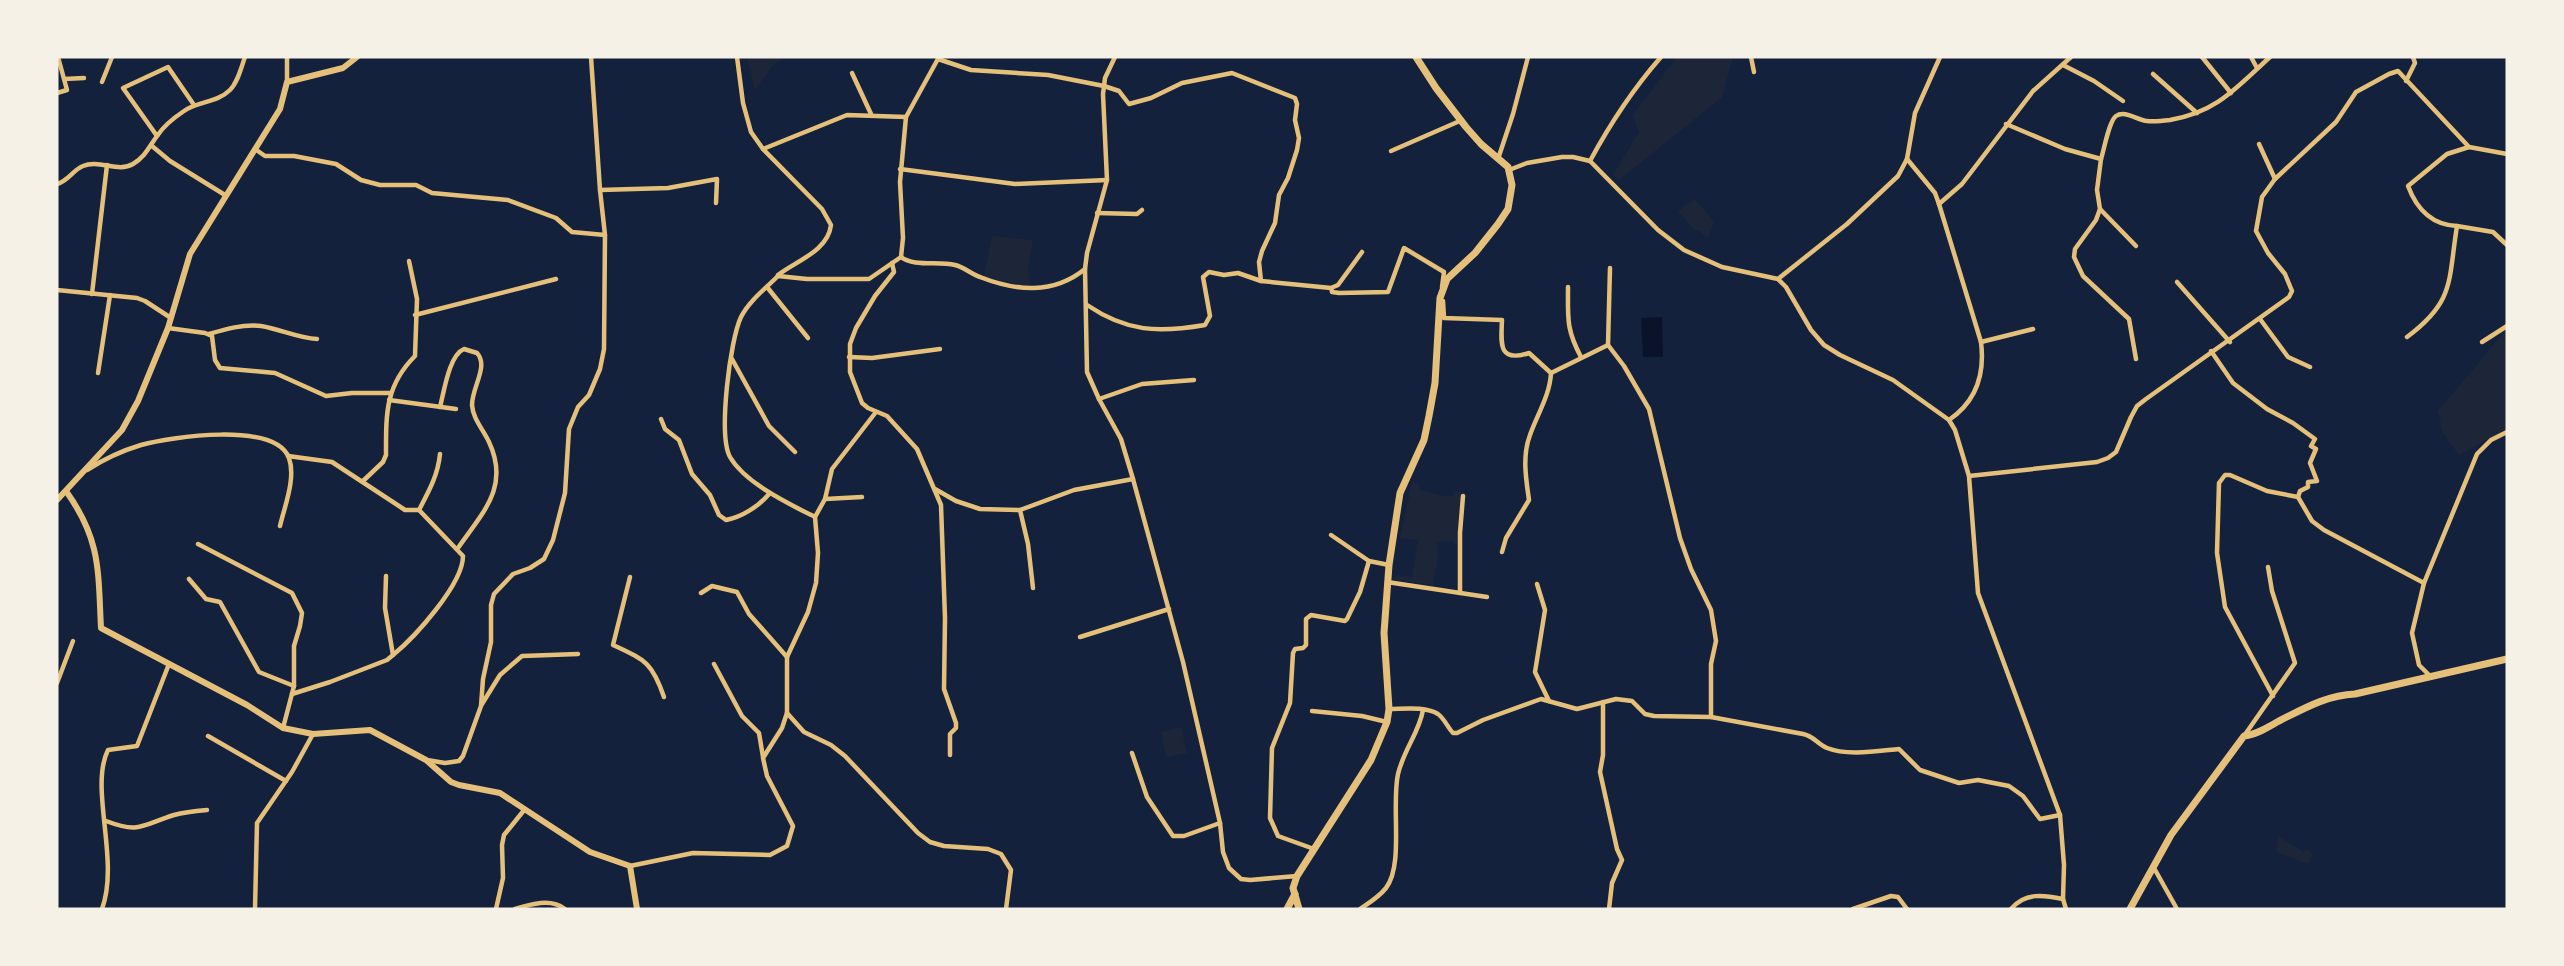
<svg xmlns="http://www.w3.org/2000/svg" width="2564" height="966" viewBox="0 0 2564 966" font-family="'Fira Sans Condensed',sans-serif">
  <rect width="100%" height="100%" fill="#14213d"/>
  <g fill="#1d2539">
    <path d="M747,57H785L774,64L755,90Z"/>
    <path d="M1677,57H1733L1722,97L1619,180L1613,175L1639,132L1633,115Z"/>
    <path d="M1695,199L1714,222L1708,238L1698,230L1696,232L1678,211Z"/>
    <path d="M992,236L1033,240L1028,267L1030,285H1015L984,276Z"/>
    <path d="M2507,329V429L2459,455L2443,433L2438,411Z"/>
    <path d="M1412,482L1420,484L1419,490L1443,496H1453L1455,491L1461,492L1457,545H1454L1453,541L1437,542L1438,555L1433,585L1395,580L1396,575L1412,577L1418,540L1400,538Z"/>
    <path d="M1181,727L1187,753L1166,757L1161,732Z"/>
    <path d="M2278,836L2304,852L2306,849L2313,854L2308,864L2276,852Z"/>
  </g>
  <path fill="#0b132b" d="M1662,317L1663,357H1643L1641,318Z"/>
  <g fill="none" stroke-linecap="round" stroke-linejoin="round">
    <g stroke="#e5c07b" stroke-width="4.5">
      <path d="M287,57V82"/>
      <path d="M737,57L743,103L751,132L763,149L822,209L831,225C828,251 796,261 778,275"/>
      <path d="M939,57L906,117L900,182L903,238L901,257L869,279H807L778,276C765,289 749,301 741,317C730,340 718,435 730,457C745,483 789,504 815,517L818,553L816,583L808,612L787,657V713L804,732L831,745L845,756L918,833L930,842L944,846L988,849L1001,854L1011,870L1006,909"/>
      <path d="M1115,57L1105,78L1103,94L1107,180L1087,253L1085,269L1087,372L1099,399L1121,439L1133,479L1183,662L1220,823L1223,852L1229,868L1241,879L1250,880L1297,876"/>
      <path d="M1751,57L1754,72"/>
      <path d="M2202,57L2231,93"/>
      <path d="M2251,57L2257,68"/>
      <path d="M938,59L971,70L1048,75L1104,86L1119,91L1129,104L1151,98L1182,83L1232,73L1295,98L1297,104L1295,120L1299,138L1297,150L1288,178L1279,195L1275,223L1262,251L1259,262L1261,281"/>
      <path d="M2063,65L2094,81L2123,101"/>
      <path d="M852,73L871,114"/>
      <path d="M2153,74L2197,113"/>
      <path d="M64,79L84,78"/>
      <path d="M2406,81L2415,63L2413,57"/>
      <path d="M102,82L112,57"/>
      <path d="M57,93L67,90L58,57"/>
      <path d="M2006,124L2065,149L2101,159L2097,190L2100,209L2096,220L2075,249L2074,257L2083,276L2129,319L2136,359"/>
      <path d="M157,136L123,88L168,67L194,105"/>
      <path d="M2259,144L2275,179"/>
      <path d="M152,146L170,161L225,195"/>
      <path d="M255,149L265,156H294L336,164L361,180L380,185H416L432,193L508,200L556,218L572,232L605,235"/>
      <path d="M763,149L847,115L906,117"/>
      <path d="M1391,151L1462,120"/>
      <path d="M1498,159L1513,114L1528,57"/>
      <path d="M1907,159L1935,193L1939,204L1981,342C1985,374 1977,401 1949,420"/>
      <path d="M2101,159C2104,150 2109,121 2116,116C2125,110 2137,120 2147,121C2154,122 2162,121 2170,120C2217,112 2236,88 2270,57"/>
      <path d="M1590,161C1610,124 1633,89 1661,57"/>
      <path d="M900,169L1015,184L1107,180"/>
      <path d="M1509,170L1527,163L1562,157H1573L1590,161L1658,230L1684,250L1722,267L1778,279L1786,287L1811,330L1824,345L1840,355L1893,380L1949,420L1955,430L1969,476L1978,593L2060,815L2064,865L2063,899L2066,909"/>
      <path d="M57,184C68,181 73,170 83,166C99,159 118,173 133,164C145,157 149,147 157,136C163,127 175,117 184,111C198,101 217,103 230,90C238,82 241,68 245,57"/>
      <path d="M600,190L668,188L717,179L716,203"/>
      <path d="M1939,204L1962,184L2033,91L2071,57"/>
      <path d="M2100,209L2136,246"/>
      <path d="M1097,213L1137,214L1142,210"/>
      <path d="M2457,226C2432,225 2417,210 2408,186L2447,154L2469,147"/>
      <path d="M901,257C914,267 938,261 955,265C964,267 971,274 980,277C1016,291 1053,295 1085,269"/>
      <path d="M892,263L894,272L875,296L856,328L850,344V372L862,403L868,408L887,416L917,449L941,505L945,618L944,689L956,723V728L950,734V755"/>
      <path d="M1778,279L1847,224L1898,176L1907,159L1915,113L1940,57"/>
      <path d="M2177,282L2230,342"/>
      <path d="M767,287L808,338"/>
      <path d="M1568,287C1568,318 1566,329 1581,357"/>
      <path d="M1331,288L1338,285L1362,252"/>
      <path d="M57,290L137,298L145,301L171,318"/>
      <path d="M92,294L107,165"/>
      <path d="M1443,301L1444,318L1502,320C1501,344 1498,363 1529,353L1551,373C1550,395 1537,415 1530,435C1522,456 1526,479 1529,500L1506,538L1502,552"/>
      <path d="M1087,305C1127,332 1158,333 1205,325L1210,316L1203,277L1209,272L1224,275L1238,273L1261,281L1331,288L1332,292L1339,293L1388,292L1404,248L1444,272L1442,287"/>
      <path d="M415,315L556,279"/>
      <path d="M2260,319L2288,357L2310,367"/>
      <path d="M168,328L205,333L212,336L215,360L220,368L275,373L326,396L352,393H391"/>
      <path d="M209,334C226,329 243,324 261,326C280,329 298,338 317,339"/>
      <path d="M2407,337C2455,301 2448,282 2457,226L2493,232L2507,245"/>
      <path d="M1981,342L2033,329"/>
      <path d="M2482,342L2507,326"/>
      <path d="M1608,345L1610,268"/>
      <path d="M2211,351L2233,383L2267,409L2293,423L2315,439L2311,446L2316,449L2310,463L2317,481L2308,482V487L2300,491L2298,497L2312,521L2324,530L2424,583"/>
      <path d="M849,357L872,358L940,349"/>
      <path d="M732,359L769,426L795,452"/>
      <path d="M98,373L110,295"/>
      <path d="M1551,373L1608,345L1624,366L1649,409L1680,538L1691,569L1711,610L1716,641L1711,664V717"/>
      <path d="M1099,399L1142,384L1194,380"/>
      <path d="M389,400L456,409"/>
      <path d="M440,407C444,392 449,355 464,349L477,353C489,366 472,387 472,405C473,419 483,429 489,442C510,487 483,512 458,548"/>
      <path d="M661,419L665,429L679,440L692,474L710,495L719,515L726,520C742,517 759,506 769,494"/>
      <path d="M288,456L332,462L405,510H419L463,556C463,584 415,637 393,655L387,660L330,682L292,694"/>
      <path d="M87,470C104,459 121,451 141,445C170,437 275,421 289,458C296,478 285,505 280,526"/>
      <path d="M1969,476L2097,462L2108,458L2116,452L2131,417L2137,406L2146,399L2289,297L2292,291L2285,274L2268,253L2256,231L2262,197L2275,179L2336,122L2356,92L2389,74L2398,71L2469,147L2507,154"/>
      <path d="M363,481L383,462L386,455C386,414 385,386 415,356L417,299L409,261"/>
      <path d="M935,489L956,501L980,509L1020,510L1074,490L1133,479"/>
      <path d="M825,499L862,497"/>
      <path d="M419,510C429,491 438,475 440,454"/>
      <path d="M1020,510L1028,544L1033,588"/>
      <path d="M815,517L825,499L832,469L876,412"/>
      <path d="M1331,535L1369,561L1389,565"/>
      <path d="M198,544L292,593L302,613L300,626L294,646V686L283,728"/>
      <path d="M386,576L385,608L393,655"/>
      <path d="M630,577L613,645C645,660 652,662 664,697"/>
      <path d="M189,579L206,599L220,602L259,672L294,686"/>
      <path d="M1387,582L1487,597"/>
      <path d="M1537,584L1545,610L1535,672L1549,701"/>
      <path d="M701,593L712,586L737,592L749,614L787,657"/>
      <path d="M1460,593V533L1463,496"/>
      <path d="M1080,637L1169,609"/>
      <path d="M714,664L742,716L759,733L763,757"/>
      <path d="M2429,675L2419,665L2412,633L2424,583L2477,454L2491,440L2507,432"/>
      <path d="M57,683L73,641"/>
      <path d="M2273,696L2225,607L2217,553L2219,483L2225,475H2230L2267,491L2298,497"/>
      <path d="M1603,702V755L1600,772L1617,849L1622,860L1612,883L1609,909"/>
      <path d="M482,704L500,675L522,656L578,654"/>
      <path d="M1389,709C1403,709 1425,706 1438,714C1444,718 1448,728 1453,733H1457L1483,720L1541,699L1577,709L1616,699L1632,701L1645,714L1654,716L1711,717L1803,734C1814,736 1817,744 1827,748C1847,756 1877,751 1899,749L1920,770L1959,783L1978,780L2009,786L2023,796L2040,819L2060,815"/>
      <path d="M1312,711L1362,716L1387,722"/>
      <path d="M208,736L286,781"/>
      <path d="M2244,736L2295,663L2272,591L2268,567"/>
      <path d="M1132,753L1147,797L1173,836H1184L1220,823"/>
      <path d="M427,760L445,763L459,761L463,756L481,706L483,679L491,642V605L494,594L513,574L530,568L544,559L553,540L565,493L569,429L578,407L589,395L600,369L604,349L605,235L600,190L591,57"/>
      <path d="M106,821C140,834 142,825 174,815C185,812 196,811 207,810"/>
      <path d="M1314,849L1278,836L1270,818L1272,748L1290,703L1293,653L1295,649L1303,648L1306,645V619L1311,615L1345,621L1347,619L1360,592L1369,561"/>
      <path d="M630,866L693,853L770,855L787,846L793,826L767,776L763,758L782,728L787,713"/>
      <path d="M2154,868L2177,909"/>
      <path d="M102,909C120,860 89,788 108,750L137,746L169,664"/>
      <path d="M255,909L257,823L292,772L313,734"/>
      <path d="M496,909L503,878L502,845L504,835L525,809"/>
      <path d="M515,909C531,904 551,898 565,909"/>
      <path d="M1360,909C1369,903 1379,897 1386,888C1404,865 1391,805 1398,774C1404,749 1419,733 1423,710"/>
      <path d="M1853,909L1891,896L1898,897L1907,909"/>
      <path d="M2011,909C2025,892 2044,895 2063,899"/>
    </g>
    <g stroke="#e5c07b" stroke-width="6">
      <path d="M66,491C101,540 98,570 101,628L247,705L283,728L313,734L370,730L426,760L451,782L459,785L500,793L590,852L630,866L637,909"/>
      <path d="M57,500L122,430L138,401L168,328L190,254L280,109L287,82L343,68L357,57"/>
    </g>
    <g stroke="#e5c07b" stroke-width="7">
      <path d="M1287,909L1295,894"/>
      <path d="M1299,909L1293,888L1297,876L1371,760L1387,722L1389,709L1384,633L1389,565L1400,493L1424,440L1429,416L1435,383L1440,298L1447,279L1475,253L1498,224L1508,209L1512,185L1508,167L1481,144L1466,127L1436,88L1416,57"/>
      <path d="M2130,909L2171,835L2244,736C2256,735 2268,727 2279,721C2303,709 2327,695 2355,694L2507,659"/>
    </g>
  </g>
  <rect width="2564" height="966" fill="none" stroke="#f6f1e7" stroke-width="117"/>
</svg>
